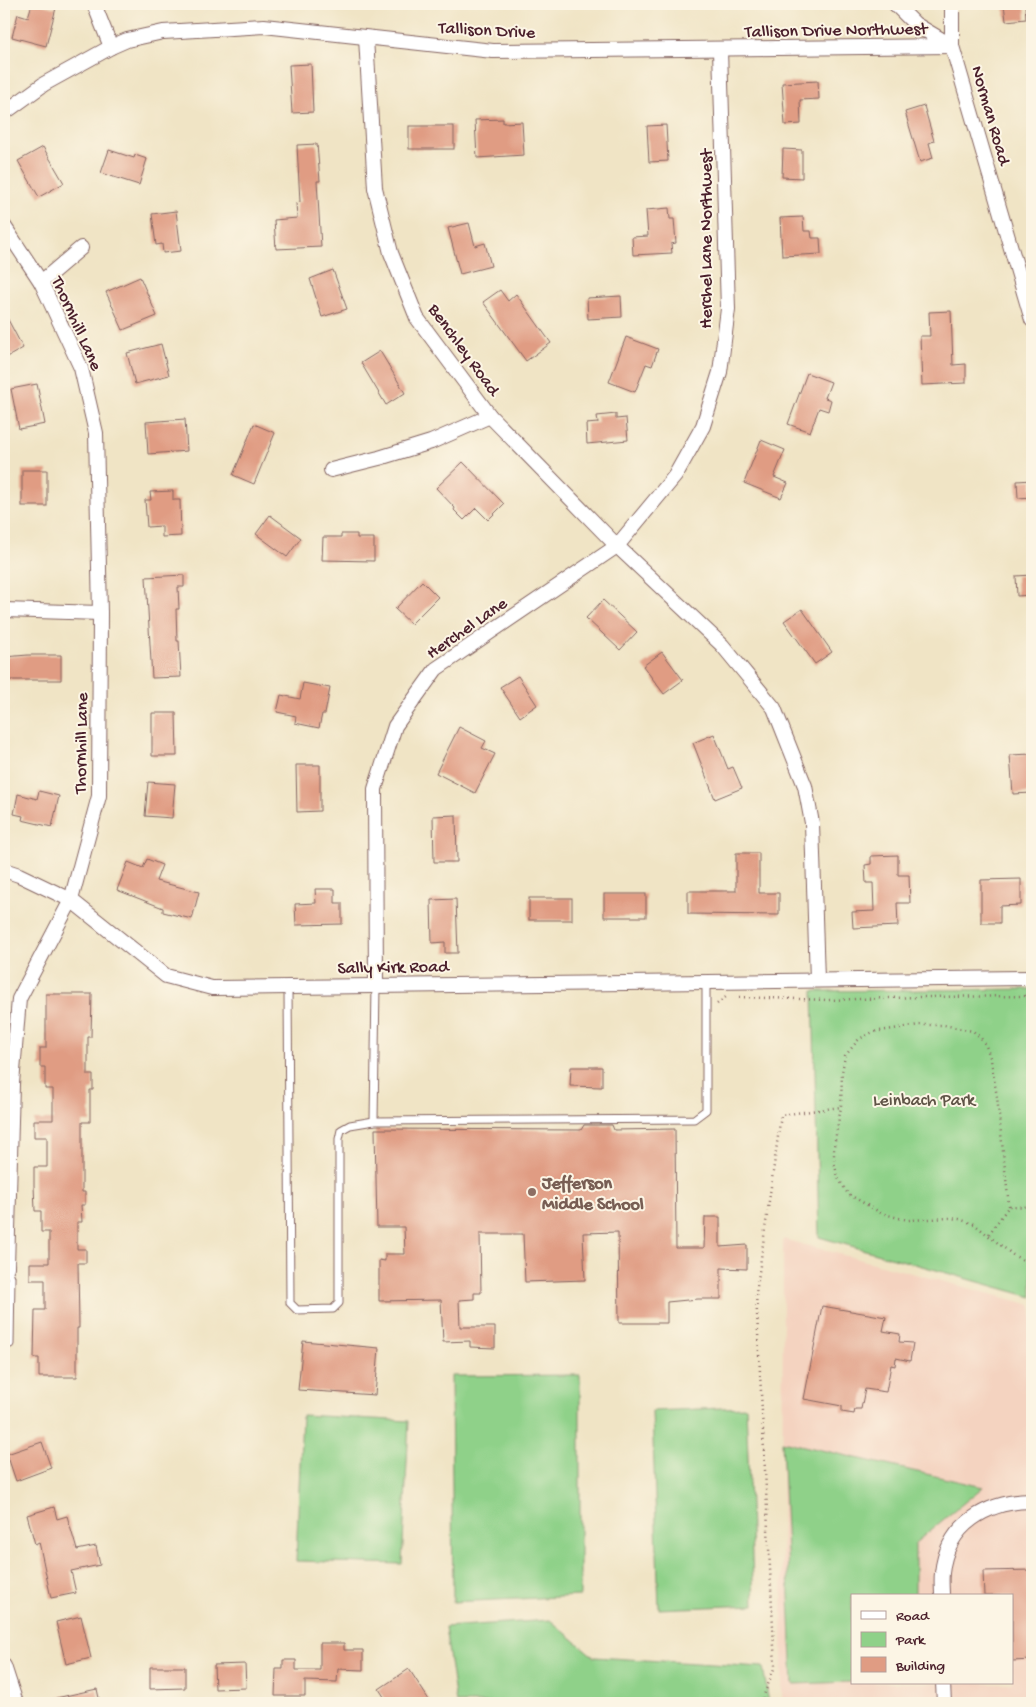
<svg xmlns="http://www.w3.org/2000/svg" width="1036" height="1707" viewBox="0 0 1036 1707" font-family="'Gochi Hand',sans-serif">
  <rect width="100%" height="100%" fill="#fcf5e5"/>
  <filter id="ink" filterUnits="userSpaceOnUse"><feTurbulence type="fractalNoise" baseFrequency=".02" numOctaves="2"/><feDisplacementMap in="SourceGraphic" scale="10" xChannelSelector="R" yChannelSelector="G"/><feConvolveMatrix kernelMatrix="1 2 1 2 8 2 1 2 1" color-interpolation-filters="sRGB"/></filter>
  <filter id="wash" filterUnits="userSpaceOnUse"><feTurbulence type="fractalNoise" baseFrequency=".0096" numOctaves="4" result="noise"/><feDisplacementMap in="SourceGraphic" scale="20" xChannelSelector="R" yChannelSelector="G"/><feGaussianBlur stdDeviation="1.12" result="paint"/><feColorMatrix in="noise" values="0 0 0 0 0 0 0 0 0 0 0 0 0 0 0 0 0 1.4 0 .05"/><feComposite in="paint" operator="in"/></filter>
  <g filter="url(#wash)">
    <rect width="100%" height="100%" fill="#f0e4c5"/>
    <path fill="#f4d3c0" fill-rule="evenodd" d="M783,1239L1032,1305V1703H782ZM852,1596H1012V1683H852Z"/>
    <g fill="#8fd189" stroke="#6c785a">
      <path d="M1032,989V1297L819,1237L813,991Z"/>
      <path d="M580,1375V1596L453,1602L451,1376Z"/>
      <path d="M746,1407L754,1605L659,1609L652,1411Z"/>
      <path d="M302,1415L409,1421L402,1564L296,1561Z"/>
      <path d="M782,1441L983,1487L915,1543V1596H852V1682L793,1684Z"/>
      <path d="M550,1620L594,1657L763,1667L769,1703H456L445,1627Z"/>
    </g>
    <g id="blocks">
      <g fill="#e09c83">
        <path d="M32,4H40L56,8L46,46L12,37L18,14L28,17Z"/>
        <path d="M1004,4H1025L1026,19L1006,21Z"/>
        <path d="M311,64L313,112L292,113L289,65Z"/>
        <path d="M818,81L819,99L800,100L801,124L785,125L782,83Z"/>
        <path d="M924,106L934,141L929,143L933,158L920,162L905,112Z"/>
        <path d="M503,119V123L522,122L524,155L477,158L475,120Z"/>
        <path d="M666,125L668,161L649,162L647,126Z"/>
        <rect x="409" y="126" width="45" height="23"/>
        <path d="M317,144L320,181H317L321,247L276,249L274,220L297,218L296,203L300,202L297,145Z"/>
        <path d="M43,147L64,183L39,197L18,161Z"/>
        <path d="M783,149L802,150V178L782,177Z"/>
        <path d="M109,150L134,158L135,155L147,159L139,185L101,173Z"/>
        <path d="M669,208L670,219H674L676,243L671,244L672,253L633,255L632,237L648,236L646,210Z"/>
        <path d="M176,211L181,251L163,253L162,244L156,245L152,214Z"/>
        <path d="M803,217L804,231H811L812,238H820L821,254L782,256L780,218Z"/>
        <path d="M469,223L475,246L485,243L491,266L460,274L448,228Z"/>
        <path d="M333,270L347,309L322,317L310,279Z"/>
        <path d="M140,277L157,316L123,330L106,292Z"/>
        <path d="M500,290L508,301L516,294L551,343L526,361L483,302Z"/>
        <path d="M621,296L622,317L588,319L587,298Z"/>
        <path d="M951,311L953,365L966,364V383L922,385L920,336H930L929,312Z"/>
        <path d="M4,312L23,348L4,359Z"/>
        <path d="M626,337L658,349L652,366L646,364L635,392L609,382Z"/>
        <path d="M161,344L169,375L135,384L127,353Z"/>
        <path d="M380,351L405,393L386,405L361,363Z"/>
        <path d="M807,373L831,382L825,398L831,400L828,411L819,408L810,432L788,424Z"/>
        <path d="M37,384L45,424L19,429L11,389Z"/>
        <path d="M616,414V419L626,418L628,440L587,444L586,424L598,423L597,416Z"/>
        <path d="M185,419L187,451L148,454L146,422Z"/>
        <path d="M254,424L275,433L254,484L233,475Z"/>
        <path d="M761,440L785,450L774,477L788,483L781,498L744,483Z"/>
        <path d="M463,462L504,504L488,520L476,508L464,520L454,510L455,508L436,488Z"/>
        <rect x="22" y="470" width="25" height="36"/>
        <path d="M1032,480V497L1018,498L1017,481Z"/>
        <path d="M173,491V500H180L181,536L162,537V526L147,527L145,500H151L150,492Z"/>
        <path d="M270,515L301,538L287,557L256,534Z"/>
        <path d="M341,534H357V538H374V561L322,560L323,537H341Z"/>
        <path d="M184,575V587H178L179,609H176L177,641H179L181,677L152,678L146,577Z"/>
        <path d="M1032,575V595L1017,596L1016,576Z"/>
        <path d="M422,581L438,597L411,624L395,609Z"/>
        <path d="M603,600L637,632L620,650L586,618Z"/>
        <path d="M802,609L832,652L815,664L784,621Z"/>
        <path d="M662,652L683,680L664,694L643,666Z"/>
        <path d="M28,655H61V680H4V657Z"/>
        <path d="M518,676L537,705L520,717L500,687Z"/>
        <path d="M303,683L330,688L325,714H322L319,728L295,723L296,716L277,712L281,695L300,699Z"/>
        <path d="M152,713H176L177,756H152Z"/>
        <path d="M459,727L486,741L482,748L495,754L475,793L436,773Z"/>
        <path d="M714,734L728,769L733,767L742,788L715,799L693,743Z"/>
        <path d="M1032,754V793L1013,794L1010,755Z"/>
        <path d="M296,765H320V811L297,812Z"/>
        <path d="M148,782L175,784L172,818L145,816Z"/>
        <path d="M39,791L59,796L52,827L22,820L23,816L14,814L18,794L37,799Z"/>
        <path d="M456,815L457,862H434L433,816Z"/>
        <path d="M736,853H759V893H779V915L688,914V891H736Z"/>
        <path d="M898,855V875H909L910,903H897L898,926L853,928L852,912L874,911L873,883H866L865,865L871,864V856Z"/>
        <path d="M147,859L162,865L156,881L199,892L192,919L163,912V908L117,890L128,862L143,868Z"/>
        <path d="M1021,879V905L1000,906V923H981V880Z"/>
        <path d="M315,889H335V903H342V924L296,925L295,904L316,903Z"/>
        <rect x="604" y="894" width="42" height="23"/>
        <rect x="529" y="898" width="43" height="22"/>
        <path d="M456,899L458,953H445V942L432,943L431,900Z"/>
        <path d="M46,994H92L91,1037H88V1075H93V1090H90V1122H82V1192H85V1205H81L82,1222H77V1249H86V1263H78L79,1328H77V1377H39V1358H34L35,1310H45V1280H30V1263H49V1232H41V1211H35L34,1185V1167H47V1137H34V1120H53V1089H45V1067H40V1048H46Z"/>
        <path d="M571,1067H602V1087L570,1086Z"/>
        <path d="M584,1125H612L614,1130L675,1129L676,1248H704L705,1217H720V1247L747,1245V1269L721,1268V1299H698L667,1302V1323H619L618,1232L583,1233L585,1280L525,1282L523,1234H480L481,1293H474V1299L459,1300L460,1327H495V1348L470,1347V1341L443,1342L441,1300L379,1301V1260L385,1261V1254H405L404,1227H377L375,1129L581,1130Z"/>
        <path d="M822,1306L886,1317L883,1331L900,1334L899,1342L913,1343L910,1361L896,1358L895,1366L891,1365L886,1392L865,1389L861,1409H855L854,1414L842,1412V1406L804,1399Z"/>
        <path d="M303,1341L379,1348L375,1395L298,1390Z"/>
        <path d="M42,1442L51,1468L16,1481L7,1454Z"/>
        <path d="M54,1507L57,1519L67,1516L77,1550L96,1546L100,1565L71,1571L76,1593L51,1598L39,1542L35,1544L27,1515Z"/>
        <path d="M1032,1570V1660L1012,1661V1596H984L983,1571Z"/>
        <path d="M81,1616L91,1658L66,1664L56,1622Z"/>
        <path d="M320,1643H344V1650H363V1670L338,1669L337,1682L305,1681V1696H275L276,1669H283V1660H296V1670H320Z"/>
        <path d="M245,1664L246,1688L215,1689L214,1665Z"/>
        <path d="M150,1667H185V1688L150,1689Z"/>
        <path d="M409,1669L431,1703H388L379,1689Z"/>
        <path d="M97,1689L100,1703H57L56,1698Z"/>
      </g>
    </g>
  </g>
  <g filter="url(#ink)">
    <use href="#blocks" fill-opacity="0" stroke="#846461" stroke-width="1"/>
    <g fill="none" stroke-linecap="round" stroke-linejoin="round">
      <g stroke="#846461" stroke-width="9">
        <g id="service">
          <path d="M376,985L374,1121L694,1119L706,1110V981"/>
          <path d="M288,987L290,1303L297,1310L333,1309L339,1303V1139L341,1130L350,1125L374,1121"/>
          <path d="M7,1267L11,1277L10,1344"/>
        </g>
      </g>
      <g stroke="#846461" stroke-width="16">
        <g id="minor">
          <path d="M94,4L111,47"/>
          <path d="M895,4L915,24L952,46L1032,320"/>
          <path d="M366,38L375,188L391,253L417,318L490,416L617,546L722,645L774,708L805,786L812,823L817,980"/>
          <path d="M4,113L44,84L111,47L127,40L163,32L264,26L493,51L952,46V4"/>
          <path d="M4,226L41,282L81,368L96,433L100,613L99,796L71,900L19,999L12,1084L7,1267H4"/>
          <path d="M41,282L81,248"/>
          <path d="M331,470L379,458L431,442L490,416"/>
          <path d="M4,610L100,613"/>
          <path d="M4,870L19,875L71,900L166,976L212,988L1032,978"/>
          <path d="M376,985L375,789L395,726L436,669L617,546L675,476L703,426L720,372L728,309L720,50"/>
          <path d="M942,1596C942,1588 941,1580 942,1573C947,1524 988,1501 1032,1501"/>
          <path d="M4,1666L16,1703"/>
          <path d="M943,1683L944,1703"/>
        </g>
      </g>
      <g stroke="#846461" stroke-width="2.5" stroke-dasharray="1 4" stroke-linecap="butt">
        <path d="M739,997L828,1000L920,997L1032,996"/>
        <path d="M717,1004L726,997"/>
        <path d="M1009,1206L997,1097L991,1060L986,1046L981,1038L973,1031L958,1028L944,1025H919L873,1032L859,1039L845,1056L842,1072L841,1107L834,1146V1162L838,1178L848,1194L881,1213L899,1218L908,1220L949,1218L959,1219L974,1224L1013,1255L1032,1265"/>
        <path d="M989,1234L1009,1206L1032,1207"/>
        <path d="M761,1703L775,1666L756,1294L781,1115L841,1107"/>
      </g>
      <use href="#service" stroke="#fff" stroke-width="7"/>
      <use href="#minor" stroke="#fff" stroke-width="14"/>
    </g>
  </g>
  <circle fill="#8d6e63" stroke="#fcf5e5" stroke-width="2" cx="532" cy="1192" r="5"/>
  <g text-anchor="middle" stroke-width="4" stroke-linejoin="round" paint-order="stroke">
    <g font-size="18" fill="#4a1f2b" stroke="#fcf5e5">
      <text transform="translate(487 29) rotate(3)" y="6">Tallison Drive</text>
      <text transform="translate(836 29) rotate(-1)" y="6">Tallison Drive Northwest</text>
      <text transform="translate(992 115) rotate(74)" y="6">Norman Road</text>
      <text transform="translate(705 239) rotate(-90)" y="6">Herchel Lane Northwest</text>
      <text transform="translate(78 323) rotate(66)" y="6">Thornhill Lane</text>
      <text transform="translate(465 349) rotate(54)" y="6">Benchley Road</text>
      <text transform="translate(466 627) rotate(-35)" y="6">Herchel Lane</text>
      <text transform="translate(80 743) rotate(-89)" y="6">Thornhill Lane</text>
      <text transform="translate(393 966) rotate(-1)" y="6">Sally Kirk Road</text>
    </g>
    <g font-size="18" fill="#5f5447" stroke="#fcf5e5">
      <text x="924" y="1105">Leinbach Park</text>
    </g>
    <g font-size="18" font-weight="bold" fill="#785e54" stroke="#fcf5e5" text-anchor="start">
      <text x="542" y="1188">Jefferson<tspan x="542" dy="21">Middle School</tspan></text>
    </g>
  </g>
  <rect width="1036" height="1707" fill="none" stroke="#fcf5e5" stroke-width="20"/>
  <rect x="851" y="1594" width="162" height="90" fill="#fcf5e5" stroke="#b59f9b"/>
  <rect x="861" y="1611" width="25" height="8" fill="#ffffff" stroke="#b59f9b"/>
  <text x="896" y="1620" font-size="15" fill="#4a1f2b">Road</text>
  <rect x="861" y="1632" width="25" height="15" fill="#8fd189" stroke="#b59f9b"/>
  <text x="896" y="1644" font-size="15" fill="#4a1f2b">Park</text>
  <rect x="861" y="1657" width="25" height="15" fill="#e09c83" stroke="#b59f9b"/>
  <text x="896" y="1670" font-size="15" fill="#4a1f2b">Building</text>
</svg>
